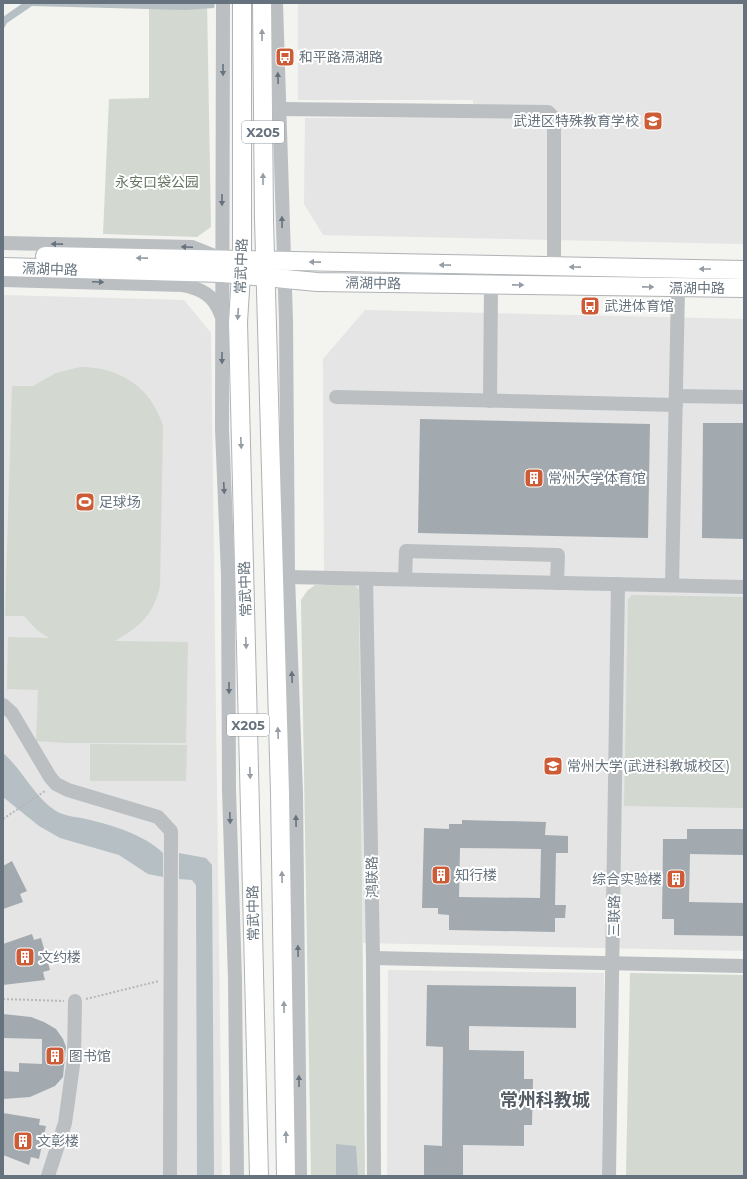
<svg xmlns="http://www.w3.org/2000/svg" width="747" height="1179" viewBox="0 0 747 1179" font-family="Montserrat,'Noto Sans SC',sans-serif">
  <rect width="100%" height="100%" fill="#f3f3f0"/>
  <g fill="#e4e5e4">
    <path d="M298,3H744V244L323,235L304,204L305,118L474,117L473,100H298Z"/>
    <path d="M3,295L184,300L211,333L222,1176H3Z"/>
    <path d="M365,310L744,319V951L363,943L359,590L324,585L323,359Z"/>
    <path d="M388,970L604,973L602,1176H387Z"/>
  </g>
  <g fill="#d3d8d0">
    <path d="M149,3H207L211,227L197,237L103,234L109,99L149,98Z"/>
    <path d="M80,367C120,367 151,387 163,426L160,586C153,616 140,626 115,641L188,642L186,743H66L36,741L38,690L7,689L8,637L49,638L37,630L24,616H5L12,386H33L56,373Z"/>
    <path d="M315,585H354L359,590L365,1176H311L301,600L307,591Z"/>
    <path d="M632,595L744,597V808L624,806L628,599Z"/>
    <path d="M90,744L187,745L186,781H90Z"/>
    <path d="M630,973L744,975V1176H626Z"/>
  </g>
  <g fill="#b6bfc4">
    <path d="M23,3H215L214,8L186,10L32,6L7,23L3,30V17Z"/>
    <path d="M3,753C23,770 34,797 56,811C64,816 77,817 86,819C112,825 143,834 163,853V877L148,874L119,855L60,838L39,826L3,797Z"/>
    <path d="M179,853L206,858L212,865L214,1176H197L196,885L192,880L179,879Z"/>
    <path d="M336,1144L356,1146L358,1176H336Z"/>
  </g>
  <g fill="#a3aaaf" fill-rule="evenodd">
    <path d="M420,419L650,424L648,538L418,533Z"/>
    <path d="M703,423H744V539L702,538Z"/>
    <path d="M462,820L546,822L545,835L568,836V853H556L555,905H566L565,918H555V932L449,930V915L438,914V908H422L424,828L449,829V824H462ZM460,848L541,849L540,898L459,897Z"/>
    <path d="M687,829H744V855L690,854L689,902L744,903V936L674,935V919H662L663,839H687Z"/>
    <path d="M12,861L27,891L20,894L23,902L3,909V866Z"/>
    <path d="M32,934L34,940L41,938L50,970L43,972L45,980L3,985V944Z"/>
    <path d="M427,985L576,987V1028L469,1026V1050L524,1051V1079H533L532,1125H524V1146L463,1145V1176H424V1145L442,1146L443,1047L426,1046Z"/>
    <path d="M3,1014L31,1017L44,1022L56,1029L63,1039L66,1047L63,1077L55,1086L30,1097L3,1099V1071L19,1072V1063L42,1064V1039L3,1038Z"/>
    <path d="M3,1113L40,1119L39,1125L46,1126L39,1159L31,1157L29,1165L3,1155Z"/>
  </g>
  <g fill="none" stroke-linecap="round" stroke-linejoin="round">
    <g stroke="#afb3b6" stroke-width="20">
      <g id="major">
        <path d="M242,3V259L238,322L259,1176"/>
        <path d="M262,3L264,219L280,793L286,1176"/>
        <path d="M45,256L744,270"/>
        <path d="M3,267L223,273L317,282L744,288"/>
      </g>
    </g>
    <g stroke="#b5b8ba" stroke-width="2" stroke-dasharray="2 2" stroke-linecap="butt">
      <path d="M3,819L45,791"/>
      <path d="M3,999L64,1001"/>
      <path d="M86,999L159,981"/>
    </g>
    <g stroke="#bbbfc2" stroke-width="14">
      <path d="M223,3L222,429L228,574L229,790L235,979L237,1176"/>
      <path d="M276,3L286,321L288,577L296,793L300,1176"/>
      <path d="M279,109L548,112L554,118V267"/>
      <path d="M3,243L192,247L217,257"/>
      <path d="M3,280L182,285C202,289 214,295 221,315"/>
      <path d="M676,396L744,397"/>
      <path d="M336,397L676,405"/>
      <path d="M490,401L491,285"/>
      <path d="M288,577L744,587"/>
      <path d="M366,579L373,958L374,1176"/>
      <path d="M405,579L406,551L558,555L557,583"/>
      <path d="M672,585L678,288"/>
      <path d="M3,705L12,713L50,777L56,784L68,790L158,817L171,831L170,1176"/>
      <path d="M373,958L744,966"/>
      <path d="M48,1176L65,1123L74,1058L75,1001"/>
      <path d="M609,1176L618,584"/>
    </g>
    <use href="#major" stroke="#fff" stroke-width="18"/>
  </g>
  <defs><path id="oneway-solid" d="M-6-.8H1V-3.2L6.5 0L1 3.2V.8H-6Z"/></defs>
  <g fill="#949da5">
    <use href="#oneway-solid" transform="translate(262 35) rotate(-90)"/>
    <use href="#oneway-solid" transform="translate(263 179) rotate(-90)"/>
    <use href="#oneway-solid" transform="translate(142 258) rotate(-179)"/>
    <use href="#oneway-solid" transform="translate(315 262) rotate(-179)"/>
    <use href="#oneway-solid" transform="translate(445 265) rotate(-179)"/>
    <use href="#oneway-solid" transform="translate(575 267) rotate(-179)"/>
    <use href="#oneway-solid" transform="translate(705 269) rotate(-180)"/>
    <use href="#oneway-solid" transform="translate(518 285) rotate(1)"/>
    <use href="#oneway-solid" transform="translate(648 287) rotate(1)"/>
    <use href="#oneway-solid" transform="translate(238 314) rotate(94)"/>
    <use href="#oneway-solid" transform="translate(241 443) rotate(88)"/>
    <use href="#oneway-solid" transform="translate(246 643) rotate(88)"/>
    <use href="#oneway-solid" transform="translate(278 733) rotate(-92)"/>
    <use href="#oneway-solid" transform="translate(250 773) rotate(88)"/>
    <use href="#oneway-solid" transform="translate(282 877) rotate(-91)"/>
    <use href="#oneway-solid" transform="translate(284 1007) rotate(-91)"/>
    <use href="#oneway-solid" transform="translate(286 1137) rotate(-91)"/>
  </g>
  <g fill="#66737e">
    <use href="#oneway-solid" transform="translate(223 70) rotate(90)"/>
    <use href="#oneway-solid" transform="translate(278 78) rotate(-92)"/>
    <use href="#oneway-solid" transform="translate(222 200) rotate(90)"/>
    <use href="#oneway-solid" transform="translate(282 222) rotate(-91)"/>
    <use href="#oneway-solid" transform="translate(57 244) rotate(-179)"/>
    <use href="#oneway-solid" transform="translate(187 247) rotate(-177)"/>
    <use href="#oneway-solid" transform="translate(98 282) rotate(2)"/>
    <use href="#oneway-solid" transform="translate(222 358) rotate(90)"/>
    <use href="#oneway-solid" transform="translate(224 488) rotate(87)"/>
    <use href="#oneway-solid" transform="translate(292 677) rotate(-92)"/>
    <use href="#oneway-solid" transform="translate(229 688) rotate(90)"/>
    <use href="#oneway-solid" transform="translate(230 818) rotate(88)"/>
    <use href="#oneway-solid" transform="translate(296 821) rotate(-91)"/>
    <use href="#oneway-solid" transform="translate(298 951) rotate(-91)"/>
    <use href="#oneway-solid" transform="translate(299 1081) rotate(-91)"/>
  </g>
  <defs>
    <g id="bus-square" transform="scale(1)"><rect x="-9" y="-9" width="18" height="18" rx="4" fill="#cd5c36" stroke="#fff"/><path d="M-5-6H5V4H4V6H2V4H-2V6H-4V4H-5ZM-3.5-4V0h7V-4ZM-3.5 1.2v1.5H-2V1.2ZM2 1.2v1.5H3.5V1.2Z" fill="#fff"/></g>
    <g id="school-square" transform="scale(1)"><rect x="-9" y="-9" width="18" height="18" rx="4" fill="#cd5c36" stroke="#fff"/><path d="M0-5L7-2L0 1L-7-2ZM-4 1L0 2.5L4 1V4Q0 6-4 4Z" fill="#fff"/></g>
    <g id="building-square" transform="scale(1)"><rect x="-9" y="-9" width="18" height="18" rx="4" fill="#cd5c36" stroke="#fff"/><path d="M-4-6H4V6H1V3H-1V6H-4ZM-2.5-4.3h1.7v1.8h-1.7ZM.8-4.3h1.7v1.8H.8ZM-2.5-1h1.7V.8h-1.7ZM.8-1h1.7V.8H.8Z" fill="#fff"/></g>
    <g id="stadium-square" transform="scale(1)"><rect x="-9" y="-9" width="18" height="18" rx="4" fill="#cd5c36" stroke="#fff"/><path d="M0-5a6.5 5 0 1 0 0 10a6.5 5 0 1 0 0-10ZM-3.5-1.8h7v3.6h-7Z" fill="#fff"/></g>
    <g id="university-square" transform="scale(1)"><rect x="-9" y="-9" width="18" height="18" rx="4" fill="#cd5c36" stroke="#fff"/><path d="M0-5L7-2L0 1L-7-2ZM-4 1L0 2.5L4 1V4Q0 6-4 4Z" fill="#fff"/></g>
  </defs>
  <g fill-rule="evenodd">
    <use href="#bus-square" x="285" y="57"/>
    <use href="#school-square" x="653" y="121"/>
    <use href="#bus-square" x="590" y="306"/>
    <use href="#building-square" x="534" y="478"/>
    <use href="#stadium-square" x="85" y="502"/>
    <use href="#university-square" x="553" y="766"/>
    <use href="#building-square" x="441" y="875"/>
    <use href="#building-square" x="676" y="879"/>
    <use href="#building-square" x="25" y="957"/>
    <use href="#building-square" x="55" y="1056"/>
    <use href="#building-square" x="23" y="1141"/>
  </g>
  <g text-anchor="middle" stroke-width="4" stroke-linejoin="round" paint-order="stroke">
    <g fill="#fff" stroke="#949da5" stroke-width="1">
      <rect x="242" y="121" width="42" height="22" rx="3"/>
      <rect x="227" y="714" width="42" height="22" rx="3"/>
    </g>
    <g font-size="13" font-weight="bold" fill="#66737e">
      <text x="263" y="137">X205</text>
      <text x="248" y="730">X205</text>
    </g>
    <g font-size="14" fill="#66737e" stroke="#fff" text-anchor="start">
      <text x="299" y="62">和平路滆湖路</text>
      <text x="639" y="126" text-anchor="end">武进区特殊教育学校</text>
      <text x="604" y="311">武进体育馆</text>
      <text x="548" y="483">常州大学体育馆</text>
      <text x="99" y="507">足球场</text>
      <text x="567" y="771">常州大学(武进科教城校区)</text>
      <text x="455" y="880">知行楼</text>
      <text x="662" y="884" text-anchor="end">综合实验楼</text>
      <text x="39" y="962">文约楼</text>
      <text x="69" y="1061">图书馆</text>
      <text x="37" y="1146">文彰楼</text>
    </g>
    <g font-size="14" fill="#677664" stroke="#fff">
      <text x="157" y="187">永安口袋公园</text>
    </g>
    <g font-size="14" fill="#66737e" stroke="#fff">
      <text transform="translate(241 266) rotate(-88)" y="5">常武中路</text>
      <text transform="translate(50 269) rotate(2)" y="5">滆湖中路</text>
      <text transform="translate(373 283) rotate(1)" y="5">滆湖中路</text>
      <text x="697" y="293">滆湖中路</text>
      <text transform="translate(245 589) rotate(-92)" y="5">常武中路</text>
      <text transform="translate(372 877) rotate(-91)" y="5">鸿联路</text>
      <text transform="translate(253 913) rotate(-91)" y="5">常武中路</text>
      <text transform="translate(614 916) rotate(-89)" y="5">三联路</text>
    </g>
    <g font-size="18" font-weight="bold" fill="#535c64" stroke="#fff">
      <text x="545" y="1106">常州科教城</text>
    </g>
  </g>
  <rect width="747" height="1179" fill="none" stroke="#66737e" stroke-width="8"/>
</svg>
